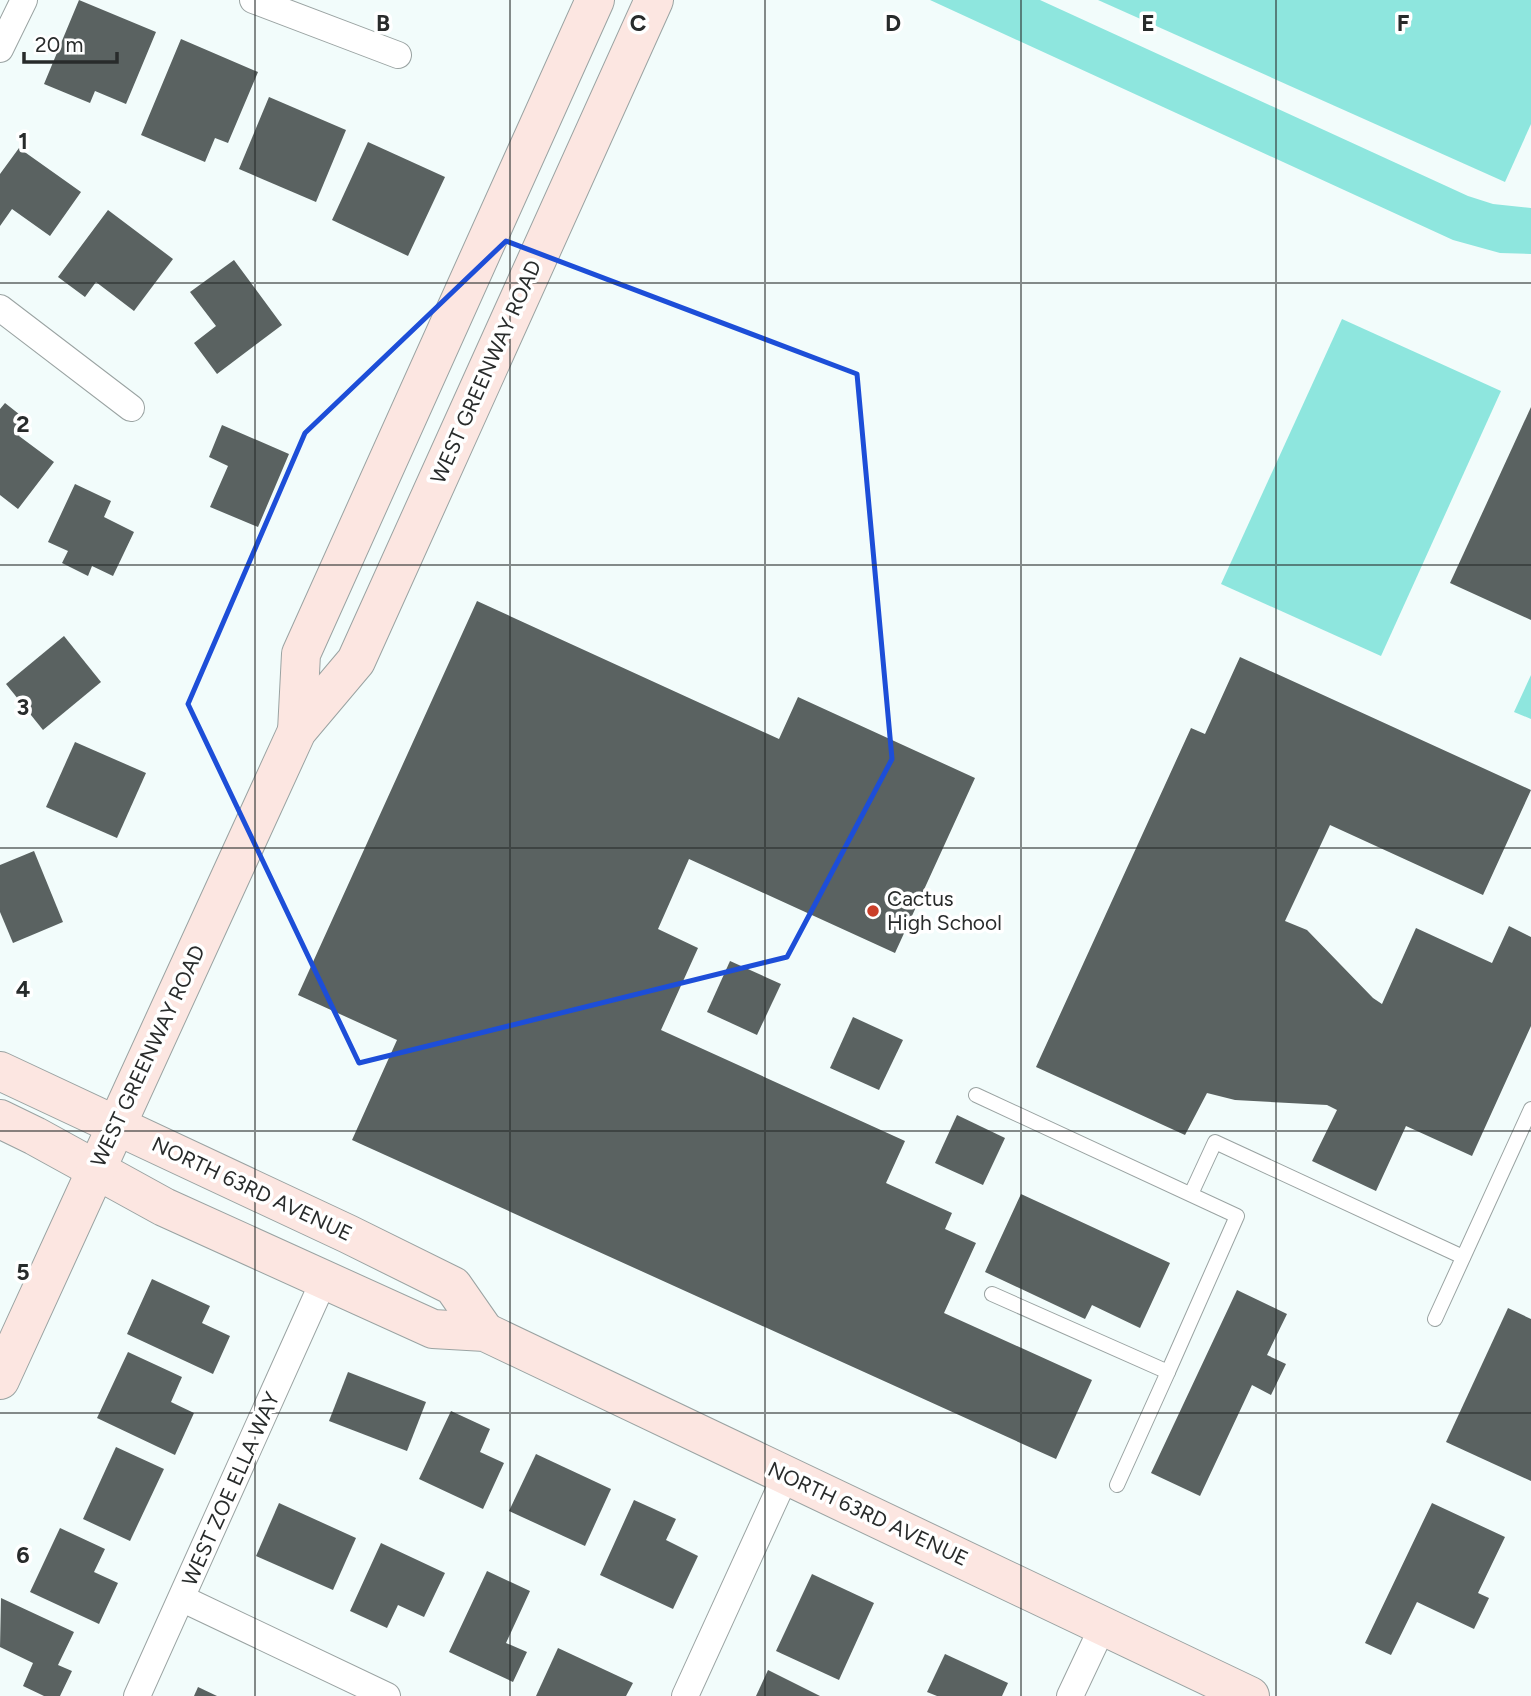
<svg xmlns="http://www.w3.org/2000/svg" width="1531" height="1696" viewBox="0 0 1531 1696" font-family="Figtree,sans-serif">
  <rect width="100%" height="100%" fill="#f2fcfb"/>
  <g fill="#8ee6de">
    <path d="M930,0H1040L1468,196L1493,204L1531,208V254L1500,253L1453,240Z"/>
    <path d="M1098,0H1531V124L1505,182Z"/>
    <path d="M1342,319L1501,391L1381,656L1221,584Z"/>
    <path d="M1531,675V719L1514,712Z"/>
  </g>
  <g fill="#5a6261">
    <path d="M79,0L156,32L126,104L95,91L90,103L44,84Z"/>
    <path d="M181,39L258,72L228,143L215,138L205,162L141,135Z"/>
    <path d="M269,97L346,130L316,202L239,169Z"/>
    <path d="M368,142L445,177L408,256L332,220Z"/>
    <path d="M19,148L81,192L50,236L12,209L0,226V174Z"/>
    <path d="M108,210L173,259L134,311L96,282L85,297L58,277Z"/>
    <path d="M234,260L282,325L217,374L194,343L216,326L190,292Z"/>
    <path d="M5,403L29,422L19,436L54,462L18,509L0,495V409Z"/>
    <path d="M1531,407V620L1450,583Z"/>
    <path d="M222,425L289,454L258,527L210,507L228,466L209,457Z"/>
    <path d="M75,484L111,501L104,517L134,532L113,576L92,566L88,576L62,563L68,551L48,542Z"/>
    <path d="M477,601L779,739L798,697L975,778L895,953L689,859L658,929L698,948L661,1030L905,1141L886,1183L952,1213L945,1229L976,1243L944,1313L1092,1380L1056,1459L352,1140L397,1040L298,995Z"/>
    <path d="M64,636L101,682L43,730L6,684Z"/>
    <path d="M1240,657L1531,790L1483,895L1330,825L1285,921L1307,930L1373,998L1382,1004L1416,928L1492,963L1509,926L1531,937V1026L1472,1156L1406,1126L1376,1191L1312,1161L1337,1110L1327,1105L1235,1100L1207,1093L1185,1135L1036,1067L1191,728L1205,734Z"/>
    <path d="M75,742L146,773L117,838L46,807Z"/>
    <path d="M34,851L63,922L13,943L0,912V865Z"/>
    <path d="M730,961L781,984L757,1035L707,1012Z"/>
    <path d="M853,1017L903,1040L879,1090L830,1068Z"/>
    <path d="M957,1115L1005,1138L983,1185L935,1163Z"/>
    <path d="M1021,1194L1170,1263L1140,1328L1092,1305L1085,1319L985,1272Z"/>
    <path d="M152,1279L210,1306L202,1323L230,1336L213,1374L127,1334Z"/>
    <path d="M1237,1290L1287,1314L1267,1355L1286,1364L1271,1395L1252,1385L1200,1496L1151,1473Z"/>
    <path d="M1508,1308L1531,1319V1481L1446,1442Z"/>
    <path d="M128,1352L182,1377L171,1402L194,1413L175,1455L97,1418Z"/>
    <path d="M348,1372L426,1402L407,1451L329,1421Z"/>
    <path d="M451,1411L490,1429L480,1452L504,1463L483,1509L419,1479Z"/>
    <path d="M116,1447L164,1469L130,1541L83,1519Z"/>
    <path d="M536,1454L611,1489L585,1546L509,1511Z"/>
    <path d="M634,1500L676,1519L666,1540L698,1556L673,1609L600,1575Z"/>
    <path d="M279,1503L356,1538L333,1590L256,1556Z"/>
    <path d="M1432,1503L1505,1537L1478,1593L1489,1598L1474,1629L1417,1602L1391,1655L1365,1643Z"/>
    <path d="M60,1528L105,1549L94,1572L118,1583L99,1624L30,1592Z"/>
    <path d="M381,1543L445,1573L424,1617L398,1605L387,1628L350,1611Z"/>
    <path d="M487,1571L530,1591L506,1643L527,1652L513,1682L449,1652Z"/>
    <path d="M812,1574L874,1603L839,1680L776,1651Z"/>
    <path d="M1,1598L74,1632L58,1665L72,1671L60,1696H44L23,1686L33,1663L0,1647Z"/>
    <path d="M558,1648L633,1683L626,1696H536Z"/>
    <path d="M945,1654L1008,1683L1002,1696H937L927,1692Z"/>
    <path d="M768,1670L820,1696H756Z"/>
    <path d="M198,1687L217,1696H194Z"/>
  </g>
  <g fill="none" stroke-linecap="round" stroke-linejoin="round">
    <g stroke="#9aa3a2" stroke-width="16">
      <g id="lane">
        <path d="M976,1095L1237,1216L1168,1372"/>
        <path d="M1191,1194L1215,1142L1463,1257"/>
        <path d="M992,1294L1168,1372L1117,1485"/>
        <path d="M1435,1319L1531,1109"/>
      </g>
    </g>
    <g stroke="#9aa3a2" stroke-width="28">
      <g id="street">
        <path d="M253,0L398,55"/>
        <path d="M0,49L24,0"/>
        <path d="M0,308L131,408"/>
        <path d="M183,1599L387,1696"/>
        <path d="M137,1696L324,1280"/>
        <path d="M685,1696L786,1475"/>
        <path d="M1070,1696L1103,1626"/>
      </g>
    </g>
    <g stroke="#9aa3a2" stroke-width="40">
      <g id="secondary">
        <path d="M297,731L301,654L595,0"/>
        <path d="M0,1071L348,1234L453,1286L485,1332"/>
        <path d="M0,1119L35,1136L164,1207L433,1329L485,1332L1250,1696"/>
        <path d="M0,1380L297,731L356,661L654,0"/>
      </g>
    </g>
    <use href="#lane" stroke="#fff" stroke-width="14"/>
    <use href="#street" stroke="#fff" stroke-width="26"/>
    <use href="#secondary" stroke="#fce6e1" stroke-width="38"/>
  </g>
  <path fill="none" stroke="#1d4ed8" stroke-width="5" stroke-linejoin="round" d="M506,241L857,374L892,759L787,957L359,1063L188,704L305,433Z"/>
  <path fill="none" stroke="#282b2b" stroke-width="2" stroke-opacity="0.55" d="M255,0V1696M510,0V1696M765,0V1696M1021,0V1696M1276,0V1696M0,283H1531M0,565H1531M0,848H1531M0,1131H1531M0,1413H1531"/>
  <circle fill="#ca3e29" stroke="#fff" stroke-width="2.5" cx="873" cy="911" r="7"/>
  <g text-anchor="middle" stroke-width="7" stroke-linejoin="round" paint-order="stroke">
    <g font-size="21" fill="#282b2b" stroke="#fff">
      <text transform="translate(486 372) rotate(-66)" y="7">WEST GREENWAY ROAD</text>
      <text transform="translate(148 1056) rotate(-65)" y="7">WEST GREENWAY ROAD</text>
      <text transform="translate(252 1189) rotate(25)" y="7">NORTH 63RD AVENUE</text>
      <text transform="translate(231 1489) rotate(-66)" y="7">WEST ZOE ELLA WAY</text>
      <text transform="translate(868 1514) rotate(25)" y="7">NORTH 63RD AVENUE</text>
    </g>
    <g font-size="21" fill="#282b2b" stroke="#fff" text-anchor="start">
      <text x="887" y="906">Cactus<tspan x="887" dy="24">High School</tspan></text>
    </g>
  </g>
  <g font-size="23" text-anchor="middle" font-weight="bold" fill="#282b2b" stroke="#fff" stroke-width="7" stroke-linejoin="round" paint-order="stroke">
    <text x="383" y="31">B</text>
    <text x="638" y="31">C</text>
    <text x="893" y="31">D</text>
    <text x="1148" y="31">E</text>
    <text x="1403" y="31">F</text>
    <text x="23" y="149">1</text>
    <text x="23" y="432">2</text>
    <text x="23" y="715">3</text>
    <text x="23" y="997">4</text>
    <text x="23" y="1280">5</text>
    <text x="23" y="1563">6</text>
  </g>
  <path d="M24 52v10h93v-10" fill="none" stroke="#282b2b" stroke-width="3.5"/>
  <text x="35" y="52" font-size="21" fill="#282b2b" stroke="#ffffff" stroke-width="5" paint-order="stroke">20 m</text>
</svg>
